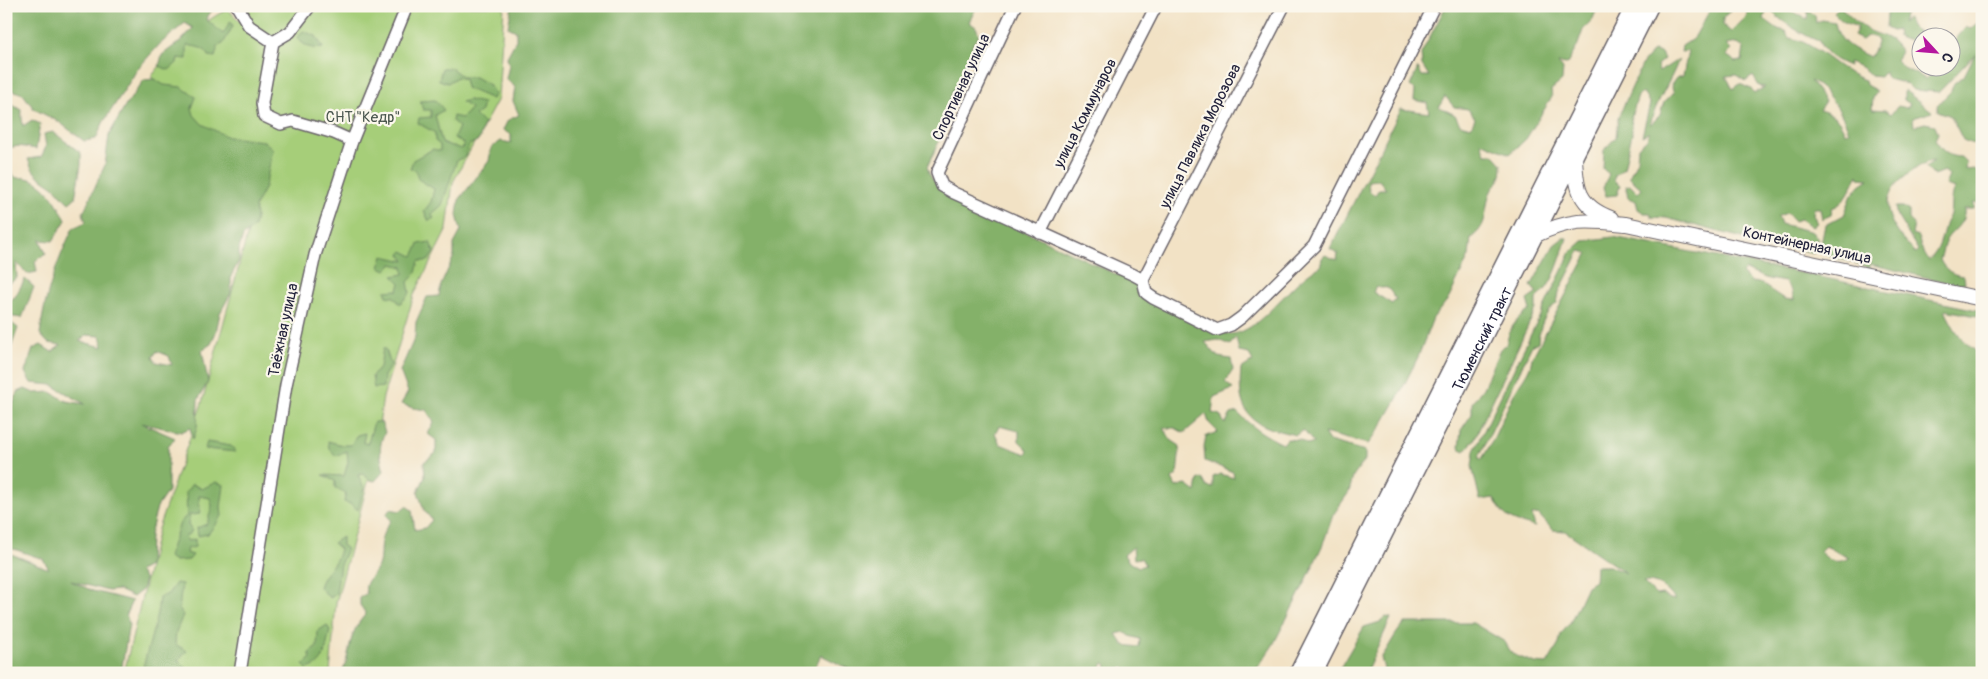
<svg xmlns="http://www.w3.org/2000/svg" width="1988" height="679" viewBox="0 0 1988 679" font-family="Pangolin,sans-serif">
  <rect width="100%" height="100%" fill="#fbf7ec"/>
  <filter id="ink" filterUnits="userSpaceOnUse"><feTurbulence type="fractalNoise" baseFrequency=".02" numOctaves="2"/><feDisplacementMap in="SourceGraphic" scale="10" xChannelSelector="R" yChannelSelector="G"/><feConvolveMatrix kernelMatrix="1 2 1 2 8 2 1 2 1" color-interpolation-filters="sRGB"/></filter>
  <filter id="wash" filterUnits="userSpaceOnUse"><feTurbulence type="fractalNoise" baseFrequency=".0096" numOctaves="4" result="noise"/><feDisplacementMap in="SourceGraphic" scale="20" xChannelSelector="R" yChannelSelector="G"/><feGaussianBlur stdDeviation="1.12" result="paint"/><feColorMatrix in="noise" values="0 0 0 0 0 0 0 0 0 0 0 0 0 0 0 0 0 1.4 0 .05"/><feComposite in="paint" operator="in"/></filter>
  <g filter="url(#wash)">
    <rect width="100%" height="100%" fill="#f2e2c5"/>
    <path fill="#a6ce79" stroke="#64785a" d="M247,6H504L498,99L453,182L447,229L414,295L383,397L374,459L336,603L330,673H124L158,529L202,403L265,169L175,124L172,94L151,77C173,49 196,25 228,9L240,22L248,9Z"/>
    <g fill="#84b169" stroke="#536a52" fill-rule="evenodd">
      <path d="M6,6H79V10L82,6H215L206,19L223,34L231,21L233,26L223,44L218,46L215,57L209,56C205,47 196,47 187,45V59L178,58L177,63L169,70L159,66L162,55L182,40L193,28L185,23L160,44L139,67L103,123L96,139L84,141L59,122L34,109L23,94L6,88Z"/>
      <path d="M512,6H977L969,22L976,27L979,35L972,45V56L967,60L963,76L953,90L944,117L941,137L927,167C932,185 945,191 960,200L1130,281L1215,331C1220,332 1226,334 1231,334C1261,333 1292,278 1320,267L1322,258L1325,255L1337,260L1338,253L1330,249L1401,109L1429,113L1427,103L1414,100L1415,90L1410,86L1418,68L1422,76H1429L1422,65L1421,54L1446,6H1598L1592,21L1583,30L1577,47L1567,64L1558,63L1563,69L1562,81L1551,90L1552,97L1526,139L1510,154L1481,142L1485,154H1493L1502,164C1502,186 1494,181 1489,196C1484,215 1488,225 1471,238L1469,256L1449,298L1433,318L1418,357L1398,397L1379,430L1368,444L1324,433L1329,441L1365,451V460L1353,477L1349,492L1333,515L1323,544L1305,583L1273,645L1254,673H1127L1124,667L1113,670L1112,673H1105L1107,665L1103,663L1099,671L1103,673L1077,671L1070,673H857L821,655L812,673H342C352,650 347,634 366,614L360,605V597L366,594C364,581 370,580 376,570C382,560 379,552 381,542C382,534 387,526 391,520L386,515L390,509L400,511L406,506L412,510L415,530L425,528L432,520L424,510L418,492L425,477L424,462L436,453V440L428,434L434,422L426,410L413,408L401,404L408,392L400,371L415,337L416,322L427,297L439,296L441,285L454,256V244L461,231L457,215L459,200L489,161L491,148L501,141L511,143V135L503,130L508,120L519,115L513,101L515,87L506,79L509,65L507,57L516,40V31L508,27ZM1445,96L1454,107L1468,109L1475,118L1471,127L1460,124L1455,115L1439,107ZM1379,180L1386,189H1379L1375,195L1369,191L1368,181ZM1376,287L1388,288L1396,299L1392,304L1373,292ZM1236,337L1239,352L1249,354L1253,361L1241,369C1236,416 1253,426 1296,435L1303,430L1314,443L1308,445L1300,440L1287,439L1283,444C1266,436 1250,426 1237,412L1231,414L1225,424L1220,415L1212,413L1214,397L1233,389L1225,382L1233,370L1231,359L1218,357L1205,342L1218,340L1230,345ZM1206,414L1209,423L1218,432L1206,436L1204,447L1205,461L1233,472L1234,478L1220,474L1213,477V488L1207,487L1202,478L1198,480L1196,492L1185,484L1176,487L1172,479L1177,475L1180,446L1171,440L1164,428H1175L1184,433ZM999,426L1019,431V441L1028,450L1026,454L1000,444L995,433ZM1133,547L1134,559L1141,558L1145,565L1139,567L1129,562L1124,555ZM1125,632L1130,636L1140,639L1139,647L1124,645L1116,634Z"/>
      <path d="M1724,6L1732,10L1723,17V25L1731,32L1747,16L1746,6H1757L1766,11L1764,19L1778,29L1785,31L1789,38C1815,41 1838,72 1865,80L1866,85L1877,91L1873,98L1872,109L1885,110L1891,114L1898,106L1907,108L1910,104L1904,100V90L1933,112L1913,118L1914,126L1925,123L1935,125L1938,133L1935,140C1942,151 1948,157 1961,157L1966,162L1965,170L1975,169L1982,176V206L1974,202V209H1964C1966,224 1952,230 1946,240C1943,246 1942,254 1940,260C1945,270 1952,275 1964,276L1965,283L1954,284L1870,264V269C1854,260 1834,261 1820,249L1825,225L1844,215L1852,195L1860,185L1869,179L1859,178L1858,175C1850,188 1847,203 1832,208L1831,215L1822,219L1820,208H1814L1813,214L1817,223L1812,227L1801,219L1794,221L1787,213L1778,216L1781,224L1813,232L1818,239L1814,253L1788,247L1782,244L1762,243L1666,218L1652,217L1650,213H1644L1638,209L1636,201L1628,198L1626,186L1630,185L1638,193L1642,189L1629,177L1637,160L1638,147L1647,139L1649,132L1642,136L1650,104L1643,93L1638,96L1631,117L1632,134L1624,168L1615,175L1614,180L1620,186L1617,195L1606,196L1603,188L1609,174L1603,169L1604,150L1616,137L1618,118L1643,63L1653,51L1661,53L1664,59L1657,65L1659,72L1679,59C1671,82 1655,102 1650,125L1660,115L1664,102L1674,93L1671,85L1676,78L1683,76L1688,51L1681,52L1682,46L1694,38L1710,10ZM1738,43L1744,48L1742,61L1736,62L1726,55L1731,50L1726,45ZM1736,75L1746,81L1753,76L1759,86L1765,87L1754,94L1751,89L1740,84L1733,89L1726,76ZM1810,81C1828,89 1842,113 1849,131L1845,133C1839,118 1834,114 1819,110L1825,101ZM1934,161L1925,167L1933,175L1945,171L1949,176L1945,185L1955,188C1949,197 1952,204 1950,214C1949,218 1946,221 1945,225C1941,238 1940,250 1929,260L1924,255L1918,237L1912,235L1914,224L1909,219V211L1902,207H1895L1897,216L1918,250L1915,253C1889,225 1872,199 1910,173C1918,167 1925,161 1934,161Z"/>
      <path d="M1768,6H1780L1807,19L1808,11L1815,15L1816,23L1822,20L1835,22C1838,43 1853,49 1870,57L1878,41L1874,36H1867L1862,40L1854,36L1858,26C1847,25 1840,21 1834,12L1840,6C1847,14 1862,28 1870,31C1885,37 1893,38 1901,52L1896,60L1904,68L1926,79L1937,71L1935,68H1950L1951,45L1966,27L1971,29L1982,20V134L1975,145L1963,140L1951,116L1938,111L1937,105L1951,91L1954,83L1964,76L1975,54L1939,92L1913,90L1907,84L1888,79L1884,72L1880,77L1871,76C1864,68 1858,65 1848,62L1849,66C1836,61 1824,54 1819,41C1808,38 1772,17 1768,6Z"/>
      <path d="M1897,6H1909L1902,23L1908,18C1911,31 1917,32 1929,36C1919,40 1910,43 1898,37L1897,30L1892,31L1886,28L1887,13Z"/>
      <path d="M303,31L316,36L323,48C311,50 305,46 297,38Z"/>
      <path d="M442,68H451L463,77H475L489,85L495,94L492,99L466,88L464,79L457,77L448,83L439,80Z"/>
      <path d="M154,79L164,85L181,87L196,97L192,108L194,115L202,124L228,137L264,141L273,149L265,187L255,206L256,217L254,227L243,236L239,249V261L231,276V293L220,313L216,332L211,344L202,350L208,382L198,400L197,428L193,439L190,428L181,432L141,423L175,438L168,446V491L157,507L150,535L149,566L139,571L145,579L142,590L133,597L118,590L108,591L71,581L93,591L132,601L126,614L129,624L121,673H6V552L49,569L43,559L14,549L6,551V421L18,392L25,389L34,393L51,392L66,401L85,404L52,385L31,383L25,372L33,349L41,345L52,352L61,345L48,343L40,334C44,297 57,262 73,228L86,222L83,213L105,165L109,135L126,105L144,80ZM87,335L100,336L103,347L79,341ZM157,351L169,356L172,365L156,362L153,357Z"/>
      <path d="M435,100L444,110L435,115L442,143L462,149L464,144L454,138L459,127L452,121L453,116L462,118L471,108L461,102L469,100L483,103L481,111L475,115L484,124L479,140L469,145L465,157L457,160L442,205L432,214L434,218L429,221L424,211L431,202L434,189L418,179L416,170L410,169L413,160L433,149L440,151V145L435,141V133L418,123L419,118L431,117V110H423L420,101Z"/>
      <path d="M6,101L21,110L23,126L32,120L40,124L36,149L19,146L7,148L6,155Z"/>
      <path d="M53,132L81,153V165L75,198L69,203C64,199 60,193 55,188C42,178 34,177 28,159L41,157L46,147L44,134Z"/>
      <path d="M6,165L16,178C41,174 56,200 66,220L53,241L40,240L46,253L35,261L37,272L27,274L16,262L17,278L6,285Z"/>
      <path d="M1613,237L1806,274L1982,311V317L1945,310C1954,330 1963,344 1982,355V673H1381L1384,669L1381,658C1390,646 1394,634 1405,623H1473L1505,642L1512,654L1535,663L1547,664L1559,644L1561,634L1570,623L1587,586L1595,581L1596,566H1609L1626,573L1565,531L1553,530L1538,514L1532,515L1535,527C1511,520 1505,520 1494,498L1480,500L1472,466L1474,451L1571,252L1583,241ZM1580,251L1588,253L1532,358C1530,373 1521,380 1515,392C1503,415 1495,440 1481,460L1479,457L1532,345L1538,342C1539,328 1545,312 1557,303L1559,292ZM1745,270L1768,279L1785,282L1792,291L1794,300L1784,299L1760,283L1751,282L1742,273ZM1825,546C1834,549 1840,554 1849,558C1836,564 1829,562 1820,551ZM1643,582C1657,581 1667,588 1675,600L1670,599L1662,594L1656,595Z"/>
      <path d="M1563,238H1567C1560,258 1554,286 1536,299V309L1474,440L1465,451L1459,448L1461,430L1472,414V403L1483,388L1500,349L1506,345C1510,327 1515,320 1530,310L1527,300L1537,293L1531,286L1554,245Z"/>
      <path d="M430,242L434,252L428,261H419L416,273L408,282L410,293L400,304L394,297L387,296L385,291L398,290L400,283L393,276L404,274L403,267L392,264L386,270L380,267L383,256L405,261L400,254L403,251L413,256L419,244Z"/>
      <path d="M25,279L34,287L22,318L6,316V302L15,297Z"/>
      <path d="M6,319L18,328L6,362Z"/>
      <path d="M383,348L386,350L391,365L384,376L383,387L374,388L372,376L380,367Z"/>
      <path d="M374,422H381L385,432C378,445 380,457 384,471L375,481L370,480L363,474L358,475L364,488L358,510L351,504L344,502L346,493L335,488V481L323,475L344,476L348,462L347,451L336,456L329,448L328,441L342,445H351L357,435L365,433L363,443H368Z"/>
      <path d="M207,442L231,446L236,452L205,449Z"/>
      <path d="M216,482L224,485L221,507L222,516L208,534L198,536L197,528L207,524L212,506L210,498L199,496L200,514L190,515L188,525L192,531L185,537L188,541L195,539V547L187,549L186,553L193,555L189,560L175,561L168,557L180,523L187,515L186,492L192,484L202,489Z"/>
      <path d="M342,537V545L347,549L340,565L336,594L330,598L319,587C323,572 337,565 340,549L333,543Z"/>
      <path d="M176,583L182,584L179,609L183,615L176,632L175,644L187,651L178,660L186,668L182,673H142C147,648 157,624 159,598L168,594Z"/>
      <path d="M1386,617L1391,618L1366,673H1337L1364,627L1380,622Z"/>
      <path d="M327,625L330,631C325,648 327,664 307,669L303,665L311,658L309,653L317,647L318,631Z"/>
    </g>
  </g>
  <g filter="url(#ink)">
    <g fill="none" stroke-linecap="round" stroke-linejoin="round">
      <g stroke="#6b656b" stroke-width="14">
        <g id="minor">
          <path d="M237,6L249,26L273,42"/>
          <path d="M1015,6L937,173L942,186L954,193L1134,275L1143,280L1146,293L1153,298L1217,330L1231,325L1242,317L1314,246L1434,6"/>
          <path d="M273,42L262,103L264,116L281,124L293,121L334,133L352,141"/>
          <path d="M273,42L290,32L310,6"/>
          <path d="M1040,233L1156,6"/>
          <path d="M1143,280L1284,6"/>
          <path d="M240,673L286,385L315,255L352,141L407,6"/>
        </g>
      </g>
      <g stroke="#6b656b" stroke-width="16">
        <g id="tertiary">
          <path d="M1575,156C1576,188 1578,206 1611,218"/>
          <path d="M1534,236C1572,218 1586,220 1626,224L1982,299"/>
        </g>
      </g>
      <g stroke="#6b656b" stroke-width="19">
        <g id="primary">
          <path d="M1298,673L1634,6"/>
          <path id="s1" d="M1314,673L1650,6"/>
        </g>
      </g>
      <use href="#minor" stroke="#fff" stroke-width="11"/>
      <use href="#tertiary" stroke="#fff" stroke-width="14"/>
      <use href="#primary" stroke="#fff" stroke-width="16"/>
    </g>
  </g>
  <g text-anchor="middle" stroke-width="4.5" stroke-linejoin="round" paint-order="stroke">
    <g font-size="15" fill="#22223b" stroke="#fbf7ec">
      <text transform="translate(961 87) rotate(-65)" y="5">Спортивная улица</text>
      <text transform="translate(1085 113) rotate(-63)" y="5">улица Коммунаров</text>
      <text transform="translate(1200 136) rotate(-63)" y="5">улица Павлика Морозова</text>
      <text transform="translate(1807 245) rotate(12)" y="5">Контейнерная улица</text>
      <text transform="translate(283 330) rotate(-78)" y="5">Таёжная улица</text>
      <text dy="5" stroke="none"><textPath href="#s1" startOffset="374">Тюменский тракт</textPath></text>
    </g>
    <g font-size="15" fill="#4a564e" stroke="#fbf7ec">
      <text x="363" y="122">СНТ "Кедр"</text>
    </g>
  </g>
  <rect width="1988" height="679" fill="none" stroke="#fbf7ec" stroke-width="25"/>
  <g transform="translate(1936 52) rotate(116)"><circle r="24" fill="#fbf7ec" stroke="#a4a2a5"/>
  <path d="M0-4L9 19L0 12L-9 19Z" fill="#b5179e"/>
  <text y="-8" font-size="14" font-weight="bold" text-anchor="middle" fill="#22223b">С</text>
  </g>
</svg>
